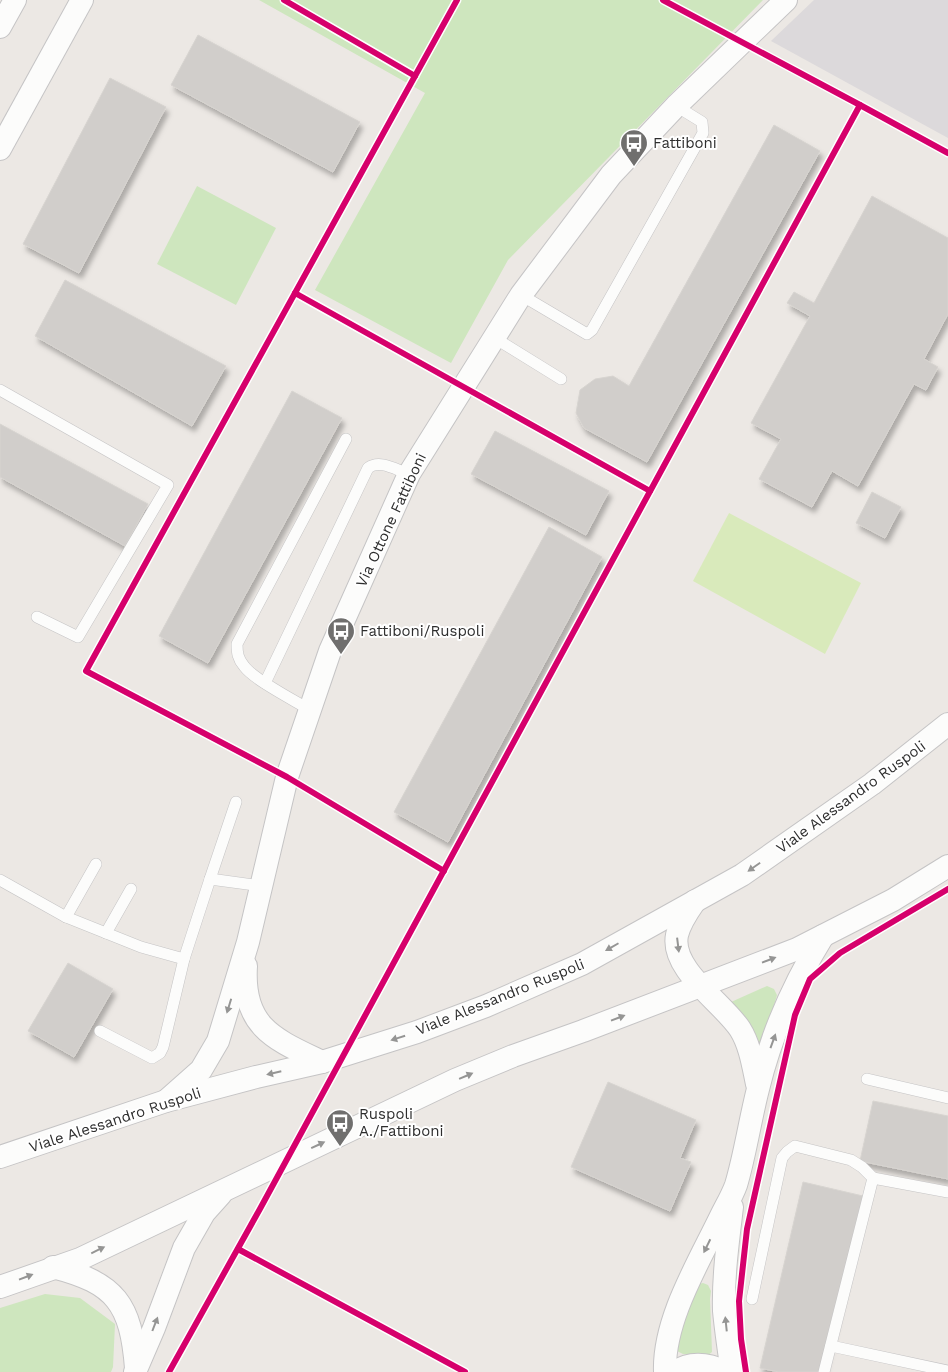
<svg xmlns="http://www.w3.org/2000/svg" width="948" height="1372" viewBox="0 0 948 1372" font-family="'Work Sans',sans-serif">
  <defs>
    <filter id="shadow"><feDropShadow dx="3" dy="5.5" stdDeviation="2.5" flood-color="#0004"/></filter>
  </defs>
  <rect width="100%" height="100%" fill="#ece8e4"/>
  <path fill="#dcd9db" d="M814,0H948V138L771,41Z"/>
  <g fill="#cee6be">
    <path d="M259,0H763L508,260L451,363L315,290L425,93Z"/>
    <path d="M197,186L276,228L236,305L157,264Z"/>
    <path d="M767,986L774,989L777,995L765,1038L762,1044L758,1045L731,1002Z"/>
    <path d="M703,1283L708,1285L711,1291L710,1299L712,1352L707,1356L683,1354L675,1350L672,1341L699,1284Z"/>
    <path d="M45,1294L80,1298L115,1324L113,1367L111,1372H0V1308Z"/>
  </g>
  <path fill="#d9eabb" d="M729,513L861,583L825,654L693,581Z"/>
  <g fill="#d1cecb" stroke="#d7d4d0" filter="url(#shadow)">
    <path d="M198,35L360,122L333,172L171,85Z"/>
    <path d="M110,78L166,107L79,273L23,244Z"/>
    <path d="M774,125L820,151L647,462L584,428L576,413L580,390L595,379L613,376L629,386Z"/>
    <path d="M872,196L948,238V314L924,359L938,367L926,390L914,384L858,486L832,471L812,507L759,479L781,439L751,423L810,316L787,303L794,292L814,303Z"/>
    <path d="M65,280L226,366L192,426L35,336Z"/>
    <path d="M292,391L342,418L208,663L159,636Z"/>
    <path d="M0,424L148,504L125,546L0,477Z"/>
    <path d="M495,431L609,491L586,535L471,474Z"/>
    <path d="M872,492L901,507L885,538L856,523Z"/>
    <path d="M549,527L602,557L448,842L394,812Z"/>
    <path d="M68,963L113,989L74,1057L28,1031Z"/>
    <path d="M608,1082L696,1120L680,1158L691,1162L670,1211L571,1167Z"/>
    <path d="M873,1101L948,1116V1179L860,1161Z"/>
    <path d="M803,1182L863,1196L822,1372H779L760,1368Z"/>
  </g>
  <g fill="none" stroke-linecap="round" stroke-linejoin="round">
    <g stroke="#c5c4c5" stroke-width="12">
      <g id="service">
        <path d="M521,295L587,334L592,330L703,133L702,122L676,106"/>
        <path d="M493,337L561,379"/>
        <path d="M0,390L168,485L78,637L37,617"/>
        <path d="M265,683L368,468C380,459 396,470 409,474"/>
        <path d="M310,710C294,700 254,680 244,666C238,659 237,653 237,644L346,439"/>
        <path d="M210,879L236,802"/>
        <path d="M0,880L66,917L141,947L184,959"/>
        <path d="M66,917L96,864"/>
        <path d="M106,933L131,889"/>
        <path d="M100,1031L152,1058L160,1053L163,1047L184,959L210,879L261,886"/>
        <path d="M867,1079L948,1098"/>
        <path d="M752,1299L782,1158L787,1152L795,1146L851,1160L862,1167L873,1178"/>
        <path d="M831,1346L948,1371"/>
        <path d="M824,1372L873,1178L948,1192"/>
      </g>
    </g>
    <g stroke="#c5c4c5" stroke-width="24">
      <g id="minor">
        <path d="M0,27L15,0"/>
        <path d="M0,149L82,0"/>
        <path d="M695,901C688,911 680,922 677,935C670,969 723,1003 740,1029C750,1045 753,1065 757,1084"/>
        <path d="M246,966C242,1027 274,1039 322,1062"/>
        <path d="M166,1101L201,1070L218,1041L248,942L287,777L330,651L409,474L521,295L611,175L676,106L786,0"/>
        <path d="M0,1157L166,1101L256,1077L322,1062L417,1032L486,1006L582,964L742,875L872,784L948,724"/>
        <path d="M53,1267C116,1283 131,1304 136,1368"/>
        <path d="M0,1287L80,1259L455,1080L513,1056L583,1031L797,949L893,900L948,866"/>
        <path d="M135,1372L154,1328L184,1248L204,1213L221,1194"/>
        <path d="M665,1372C663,1320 699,1262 721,1216C726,1206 732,1196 736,1185C745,1155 750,1120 758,1089C771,1035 794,983 823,936"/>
        <path d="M675,1372C691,1361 709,1364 726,1372"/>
        <path d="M732,1372C729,1352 726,1331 724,1311C723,1276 728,1241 732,1207"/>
      </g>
    </g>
    <use href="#service" stroke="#fcfcfb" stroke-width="11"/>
    <use href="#minor" stroke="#fcfcfb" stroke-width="22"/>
    <g stroke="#fff" stroke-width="9">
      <g id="cycleway">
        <path d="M284,0L415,76"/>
        <path d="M663,0L860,105"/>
        <path d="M295,293L650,491"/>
        <path d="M444,871L287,777L86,671L457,0"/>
        <path d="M238,1249L465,1372"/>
        <path d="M169,1372L261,1207L860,105L948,153"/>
        <path d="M746,1372L741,1339L739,1301L747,1229L795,1015L810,979L840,953L948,889"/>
      </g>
    </g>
    <use href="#cycleway" stroke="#d6006c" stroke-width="6"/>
  </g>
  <defs><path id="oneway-solid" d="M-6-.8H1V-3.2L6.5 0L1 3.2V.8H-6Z" transform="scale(1.25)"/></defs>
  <g fill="#959594">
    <use href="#oneway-solid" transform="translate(754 867) rotate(145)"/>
    <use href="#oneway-solid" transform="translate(678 945) rotate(83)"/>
    <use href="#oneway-solid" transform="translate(612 947) rotate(150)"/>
    <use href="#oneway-solid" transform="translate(769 960) rotate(-21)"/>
    <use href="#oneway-solid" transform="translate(229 1006) rotate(107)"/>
    <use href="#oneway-solid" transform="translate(618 1018) rotate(-21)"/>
    <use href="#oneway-solid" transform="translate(398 1038) rotate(162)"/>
    <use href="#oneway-solid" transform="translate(773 1041) rotate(-70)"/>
    <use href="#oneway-solid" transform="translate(274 1073) rotate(167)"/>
    <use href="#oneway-solid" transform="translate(466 1076) rotate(-23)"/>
    <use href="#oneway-solid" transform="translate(318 1145) rotate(-25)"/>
    <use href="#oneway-solid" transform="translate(707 1246) rotate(116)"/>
    <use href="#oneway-solid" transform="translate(98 1250) rotate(-26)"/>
    <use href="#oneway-solid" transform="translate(26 1277) rotate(-21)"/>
    <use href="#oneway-solid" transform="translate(155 1324) rotate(-69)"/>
    <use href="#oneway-solid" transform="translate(726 1324) rotate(-96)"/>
  </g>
  <defs>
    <g id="bus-pin" transform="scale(1.4375)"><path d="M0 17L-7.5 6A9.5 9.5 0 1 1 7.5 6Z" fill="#706f6e" stroke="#fff"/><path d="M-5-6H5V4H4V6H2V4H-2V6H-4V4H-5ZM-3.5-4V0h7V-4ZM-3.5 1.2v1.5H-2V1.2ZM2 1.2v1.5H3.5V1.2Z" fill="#fff"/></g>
  </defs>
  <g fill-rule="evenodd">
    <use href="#bus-pin" x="634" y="143"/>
    <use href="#bus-pin" x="341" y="631"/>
    <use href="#bus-pin" x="340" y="1123"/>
  </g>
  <g text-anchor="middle" stroke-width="4" stroke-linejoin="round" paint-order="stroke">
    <g font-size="15" fill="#2e2e2e" stroke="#fff" text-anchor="start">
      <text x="653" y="148">Fattiboni</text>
      <text x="360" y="636">Fattiboni/Ruspoli</text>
      <text x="359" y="1119">Ruspoli<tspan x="359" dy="17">A./Fattiboni</tspan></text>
    </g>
    <g font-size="15" fill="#2e2e2e" stroke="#fff">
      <text transform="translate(391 520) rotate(-65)" y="5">Via Ottone Fattiboni</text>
      <text transform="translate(851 797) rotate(-36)" y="5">Viale Alessandro Ruspoli</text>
      <text transform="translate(500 997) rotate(-22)" y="5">Viale Alessandro Ruspoli</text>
      <text transform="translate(115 1120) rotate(-18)" y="5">Viale Alessandro Ruspoli</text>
    </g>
  </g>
</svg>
